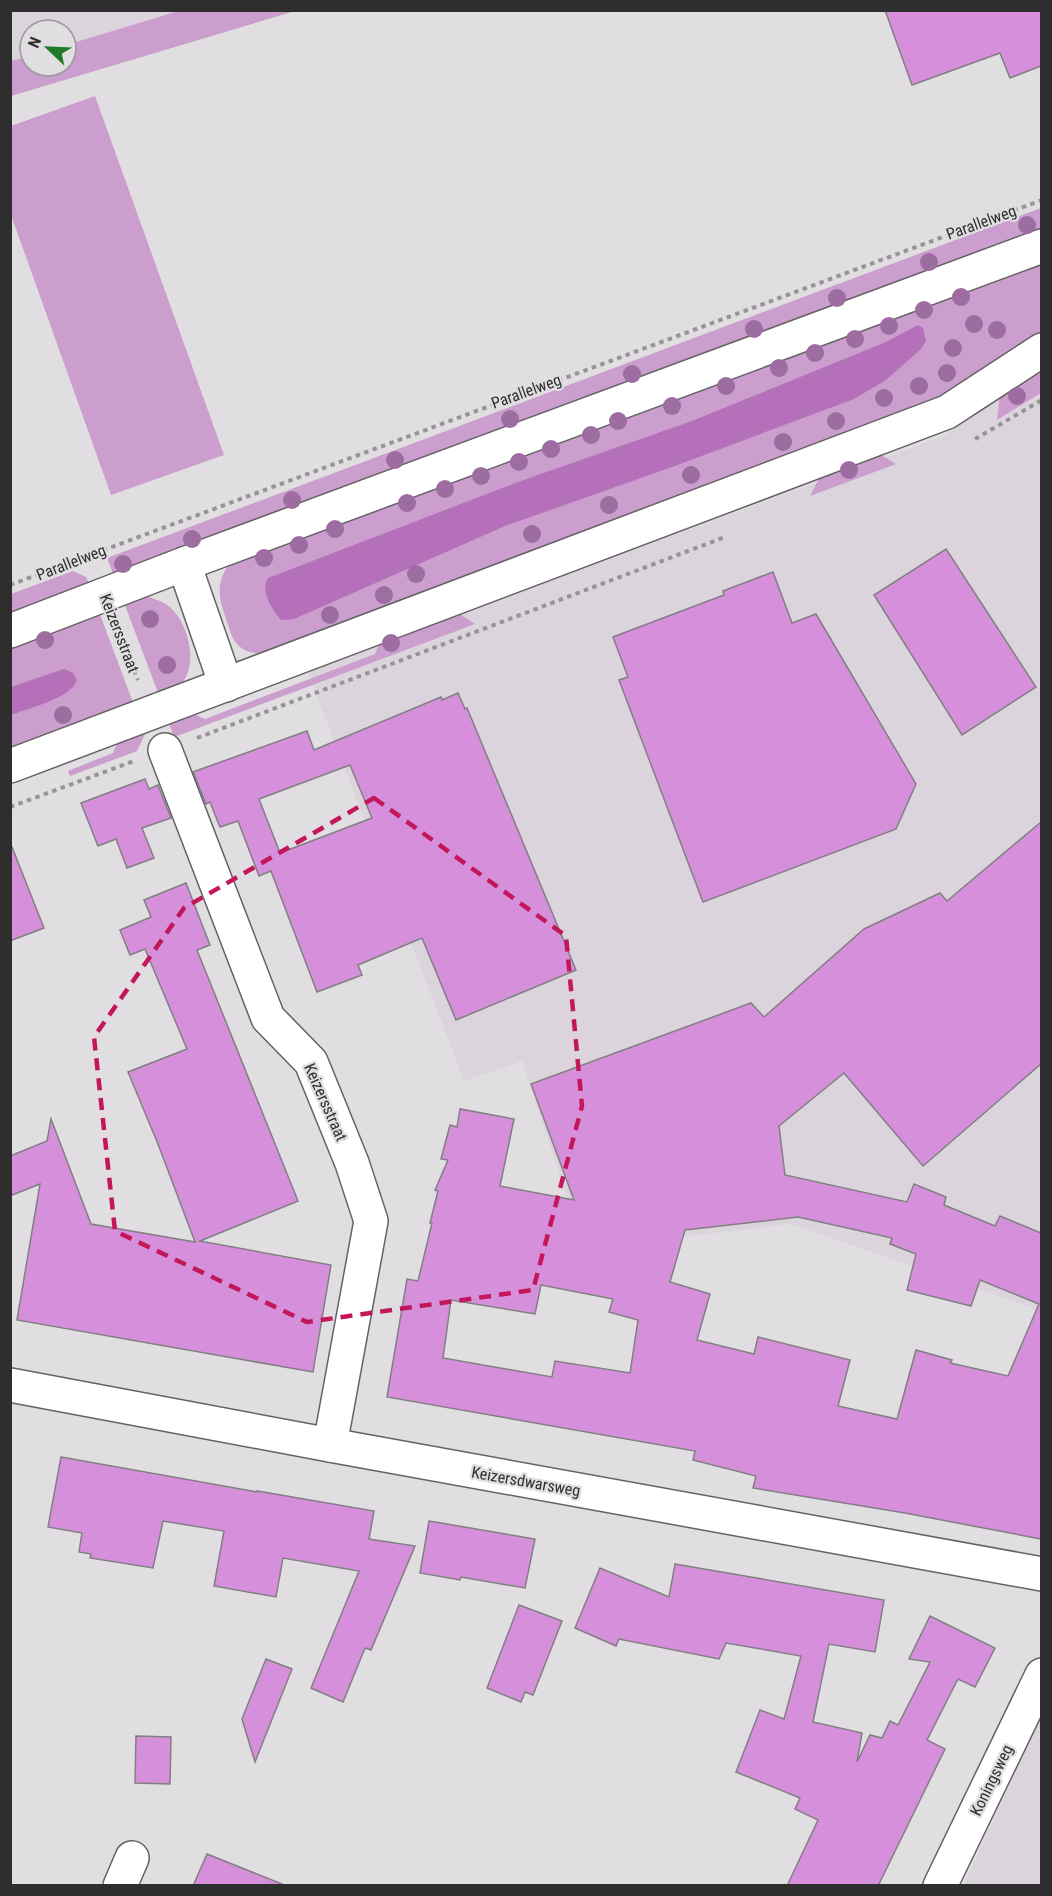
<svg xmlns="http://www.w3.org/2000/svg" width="1052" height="1896" viewBox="0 0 1052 1896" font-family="'Roboto Condensed',sans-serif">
  <rect width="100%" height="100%" fill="#e0dee0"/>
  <g fill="#dcd4dd" fill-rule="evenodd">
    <path d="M11,11H295L11,96ZM30,30H66V66H30Z"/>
    <path d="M1041,371V1311L791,1224L584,1248L522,1061L464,1081L307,670L944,436Z"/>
    <path d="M1041,1716V1885H964Z"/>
  </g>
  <g fill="#cb9ece">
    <path d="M182,10L295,11L11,96V61L30,56V66H66V45Z"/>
    <path d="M95,96L224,455L111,495L11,215V126Z"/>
    <path d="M1041,208V232L115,579L107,558Z"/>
    <path d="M1041,256V338L968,387L261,654C254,653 245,652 239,646C233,641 230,632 228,625C219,598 213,584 233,559Z"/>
    <path d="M1041,365V393L997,420L1000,392Z"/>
    <path d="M875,451L896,464L810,496L824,469Z"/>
    <path d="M73,571L86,577L91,588L11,619V594Z"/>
    <path d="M145,596C155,599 163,601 171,608C188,624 198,662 183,682C178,689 167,694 160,698L123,600Z"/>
    <path d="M98,609L135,708L11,755V642Z"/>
    <path d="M453,609L475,624L177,736L173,734L167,719L187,711L205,719L375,654L382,637Z"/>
    <path d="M142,728L145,734L137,751L70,776L68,771L113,753L120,737Z"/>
  </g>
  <g fill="#b470b9">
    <path d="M918,325L923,328L926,341L921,349L886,380L854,399L672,467L505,526L294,619L281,620C272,610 260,590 268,578L518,482L692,421L886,342Z"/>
    <path d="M64,669L73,673L77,680C71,699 28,708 11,715V687Z"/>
  </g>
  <g fill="#d690db" stroke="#817f82" stroke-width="1.5" fill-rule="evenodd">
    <path d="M885,10H1041V66L1010,78L1000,53L912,85Z"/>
    <path d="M946,549L1036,687L962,735L874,595Z"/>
    <path d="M773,572L792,623L816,614L916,784L896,829L703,902L619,680L628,677L613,637L724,595L723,591Z"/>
    <path d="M458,693L465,709L467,708L576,970L456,1020L422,938L358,965L362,975L317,992L271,871L259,876L238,821L220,827L210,802L206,804L193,772L307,731L314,750L441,697L442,700ZM350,765L372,818L280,853L259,799Z"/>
    <path d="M145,779L149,789L158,785L171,818L142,828L154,858L127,868L116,839L98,846L81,803Z"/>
    <path d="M1041,822V1064L923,1166L844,1073L779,1126L785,1175L907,1202L914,1184L946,1197L944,1205L995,1226L1000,1216L1041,1233V1539L905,1513L753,1488L756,1476L693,1460L695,1451L387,1397L407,1279L418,1281L432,1223H430L438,1191L435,1190L448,1160L441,1159L450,1125L457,1127L460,1109L514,1119L500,1186L574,1200L531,1084L751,1003L764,1017L864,929L940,893L947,901ZM798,1217L892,1238L890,1244L916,1254L907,1290L971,1306L980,1280L1039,1304L1008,1376L950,1363L952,1360L916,1350L897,1419L838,1406L850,1360L758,1337L754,1354L697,1340L710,1294L670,1282L685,1230ZM541,1285L613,1299L609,1312L638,1320L630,1373L555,1361L552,1377L443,1358L451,1300L535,1314Z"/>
    <path d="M10,847H12L44,928L10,941Z"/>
    <path d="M186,883L210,945L197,950L298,1201L200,1241L331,1265L313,1372L17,1320L40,1184L10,1196V1156L47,1141L51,1119L91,1224L195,1242L158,1144L128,1072L187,1049L145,949L130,955L120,930L151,917L144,900Z"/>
    <path d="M61,1457L257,1492V1491L374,1511L369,1539L415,1546L371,1650L365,1648L343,1702L311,1688L359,1571L283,1558L276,1597L214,1586L224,1531L163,1521L153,1568L90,1558L91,1554L79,1552L82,1533L48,1527Z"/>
    <path d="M429,1521L535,1539L525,1588L461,1577L460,1580L420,1573Z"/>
    <path d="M675,1564L884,1600L875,1652L829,1644L813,1722L862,1733L857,1762L870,1735L882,1738L890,1721L898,1725L930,1662L909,1659L930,1616L995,1648L975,1687L958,1679L927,1740L945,1749L878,1886H787L818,1820L795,1809L800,1798L736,1772L760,1710L784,1719L801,1656L726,1643L719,1659L619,1639L616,1646L575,1628L600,1568L669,1597Z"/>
    <path d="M519,1605L562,1621L533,1695L525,1692L521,1702L487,1688Z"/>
    <path d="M266,1659L292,1669L255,1762L242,1719Z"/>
    <path d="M136,1736L171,1737L170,1784L135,1783Z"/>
    <path d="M207,1854L282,1884V1886H193Z"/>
  </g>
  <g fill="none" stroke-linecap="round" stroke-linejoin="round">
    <g stroke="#646264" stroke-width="36">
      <g id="minor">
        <path d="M184,564L226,685"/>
        <path d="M165,750L268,1018L311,1062L352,1163L371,1221L330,1445"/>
        <path d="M10,1385L330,1445L1042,1574"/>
        <path d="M120,1886L132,1858"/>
        <path d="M940,1886L1042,1675"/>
      </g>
    </g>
    <g stroke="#646264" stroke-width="36">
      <g id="tertiary">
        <path d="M10,631L184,564L1042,246"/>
        <path d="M10,766L947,412L1042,350"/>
      </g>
    </g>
    <g stroke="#969496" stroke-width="4" stroke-dasharray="4.5 4.5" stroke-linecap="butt">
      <path d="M975,439L1042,400"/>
      <path d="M10,585L1042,200"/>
      <path d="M118,628L138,680"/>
      <path d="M197,738L725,537"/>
      <path d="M10,807L134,761"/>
    </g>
    <use href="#minor" stroke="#fff" stroke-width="33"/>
    <use href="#tertiary" stroke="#fff" stroke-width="33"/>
  </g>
  <g fill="#9d6da2">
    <circle cx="1027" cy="225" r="9"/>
    <circle cx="929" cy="262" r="9"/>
    <circle cx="961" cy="297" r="9"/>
    <circle cx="837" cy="298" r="9"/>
    <circle cx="924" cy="310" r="9"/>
    <circle cx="974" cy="324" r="9"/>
    <circle cx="889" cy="326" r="9"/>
    <circle cx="754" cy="329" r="9"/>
    <circle cx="997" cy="330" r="9"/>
    <circle cx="855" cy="339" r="9"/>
    <circle cx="953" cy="348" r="9"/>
    <circle cx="815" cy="353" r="9"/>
    <circle cx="779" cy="368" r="9"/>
    <circle cx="947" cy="373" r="9"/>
    <circle cx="632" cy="374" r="9"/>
    <circle cx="726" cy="386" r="9"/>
    <circle cx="919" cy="386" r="9"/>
    <circle cx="1017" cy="396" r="9"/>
    <circle cx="884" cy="398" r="9"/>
    <circle cx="672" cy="406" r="9"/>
    <circle cx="510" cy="419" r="9"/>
    <circle cx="618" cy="421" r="9"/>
    <circle cx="836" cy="421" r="9"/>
    <circle cx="591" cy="435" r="9"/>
    <circle cx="783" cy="442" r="9"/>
    <circle cx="551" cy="449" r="9"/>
    <circle cx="395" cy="460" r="9"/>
    <circle cx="519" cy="462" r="9"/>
    <circle cx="849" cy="470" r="9"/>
    <circle cx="691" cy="475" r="9"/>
    <circle cx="481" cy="476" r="9"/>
    <circle cx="445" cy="489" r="9"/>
    <circle cx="292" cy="500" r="9"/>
    <circle cx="407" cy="503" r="9"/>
    <circle cx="609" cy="505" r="9"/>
    <circle cx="335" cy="529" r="9"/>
    <circle cx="532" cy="534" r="9"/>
    <circle cx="192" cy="539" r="9"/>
    <circle cx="299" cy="545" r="9"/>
    <circle cx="264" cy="558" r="9"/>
    <circle cx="123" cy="564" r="9"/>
    <circle cx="416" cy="574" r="9"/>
    <circle cx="384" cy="595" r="9"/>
    <circle cx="330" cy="615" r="9"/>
    <circle cx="150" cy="619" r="9"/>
    <circle cx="45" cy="640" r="9"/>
    <circle cx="391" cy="643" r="9"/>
    <circle cx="167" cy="665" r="9"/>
    <circle cx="63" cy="715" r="9"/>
  </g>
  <path fill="none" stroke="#c2185b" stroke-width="4.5" stroke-dasharray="12 8" stroke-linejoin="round" d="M374,798L566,936L582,1106L533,1290L307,1322L115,1231L94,1037L184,908Z"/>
  <g text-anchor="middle" stroke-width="4.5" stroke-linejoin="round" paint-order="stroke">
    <g font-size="16" fill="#2e2e2f" stroke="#e0dee0">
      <text transform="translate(981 222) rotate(-20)" y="6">Parallelweg</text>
      <text transform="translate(526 391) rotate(-20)" y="6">Parallelweg</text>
      <text transform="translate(71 562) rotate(-21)" y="6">Parallelweg</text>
      <text transform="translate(120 633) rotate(69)" y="6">Keizersstraat</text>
      <text transform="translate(326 1102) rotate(66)" y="6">Keizersstraat</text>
      <text transform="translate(526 1481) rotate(10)" y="6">Keizersdwarsweg</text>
      <text transform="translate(991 1780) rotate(-64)" y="6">Koningsweg</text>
    </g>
  </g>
  <rect width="1052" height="1896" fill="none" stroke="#2e2e2f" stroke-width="24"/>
  <g transform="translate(48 48) rotate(293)"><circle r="28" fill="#e0dee0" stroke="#999899" stroke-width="1.5"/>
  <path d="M0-4.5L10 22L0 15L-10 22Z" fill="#1f7928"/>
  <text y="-9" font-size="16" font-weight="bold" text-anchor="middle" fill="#2e2e2f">N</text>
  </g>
</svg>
